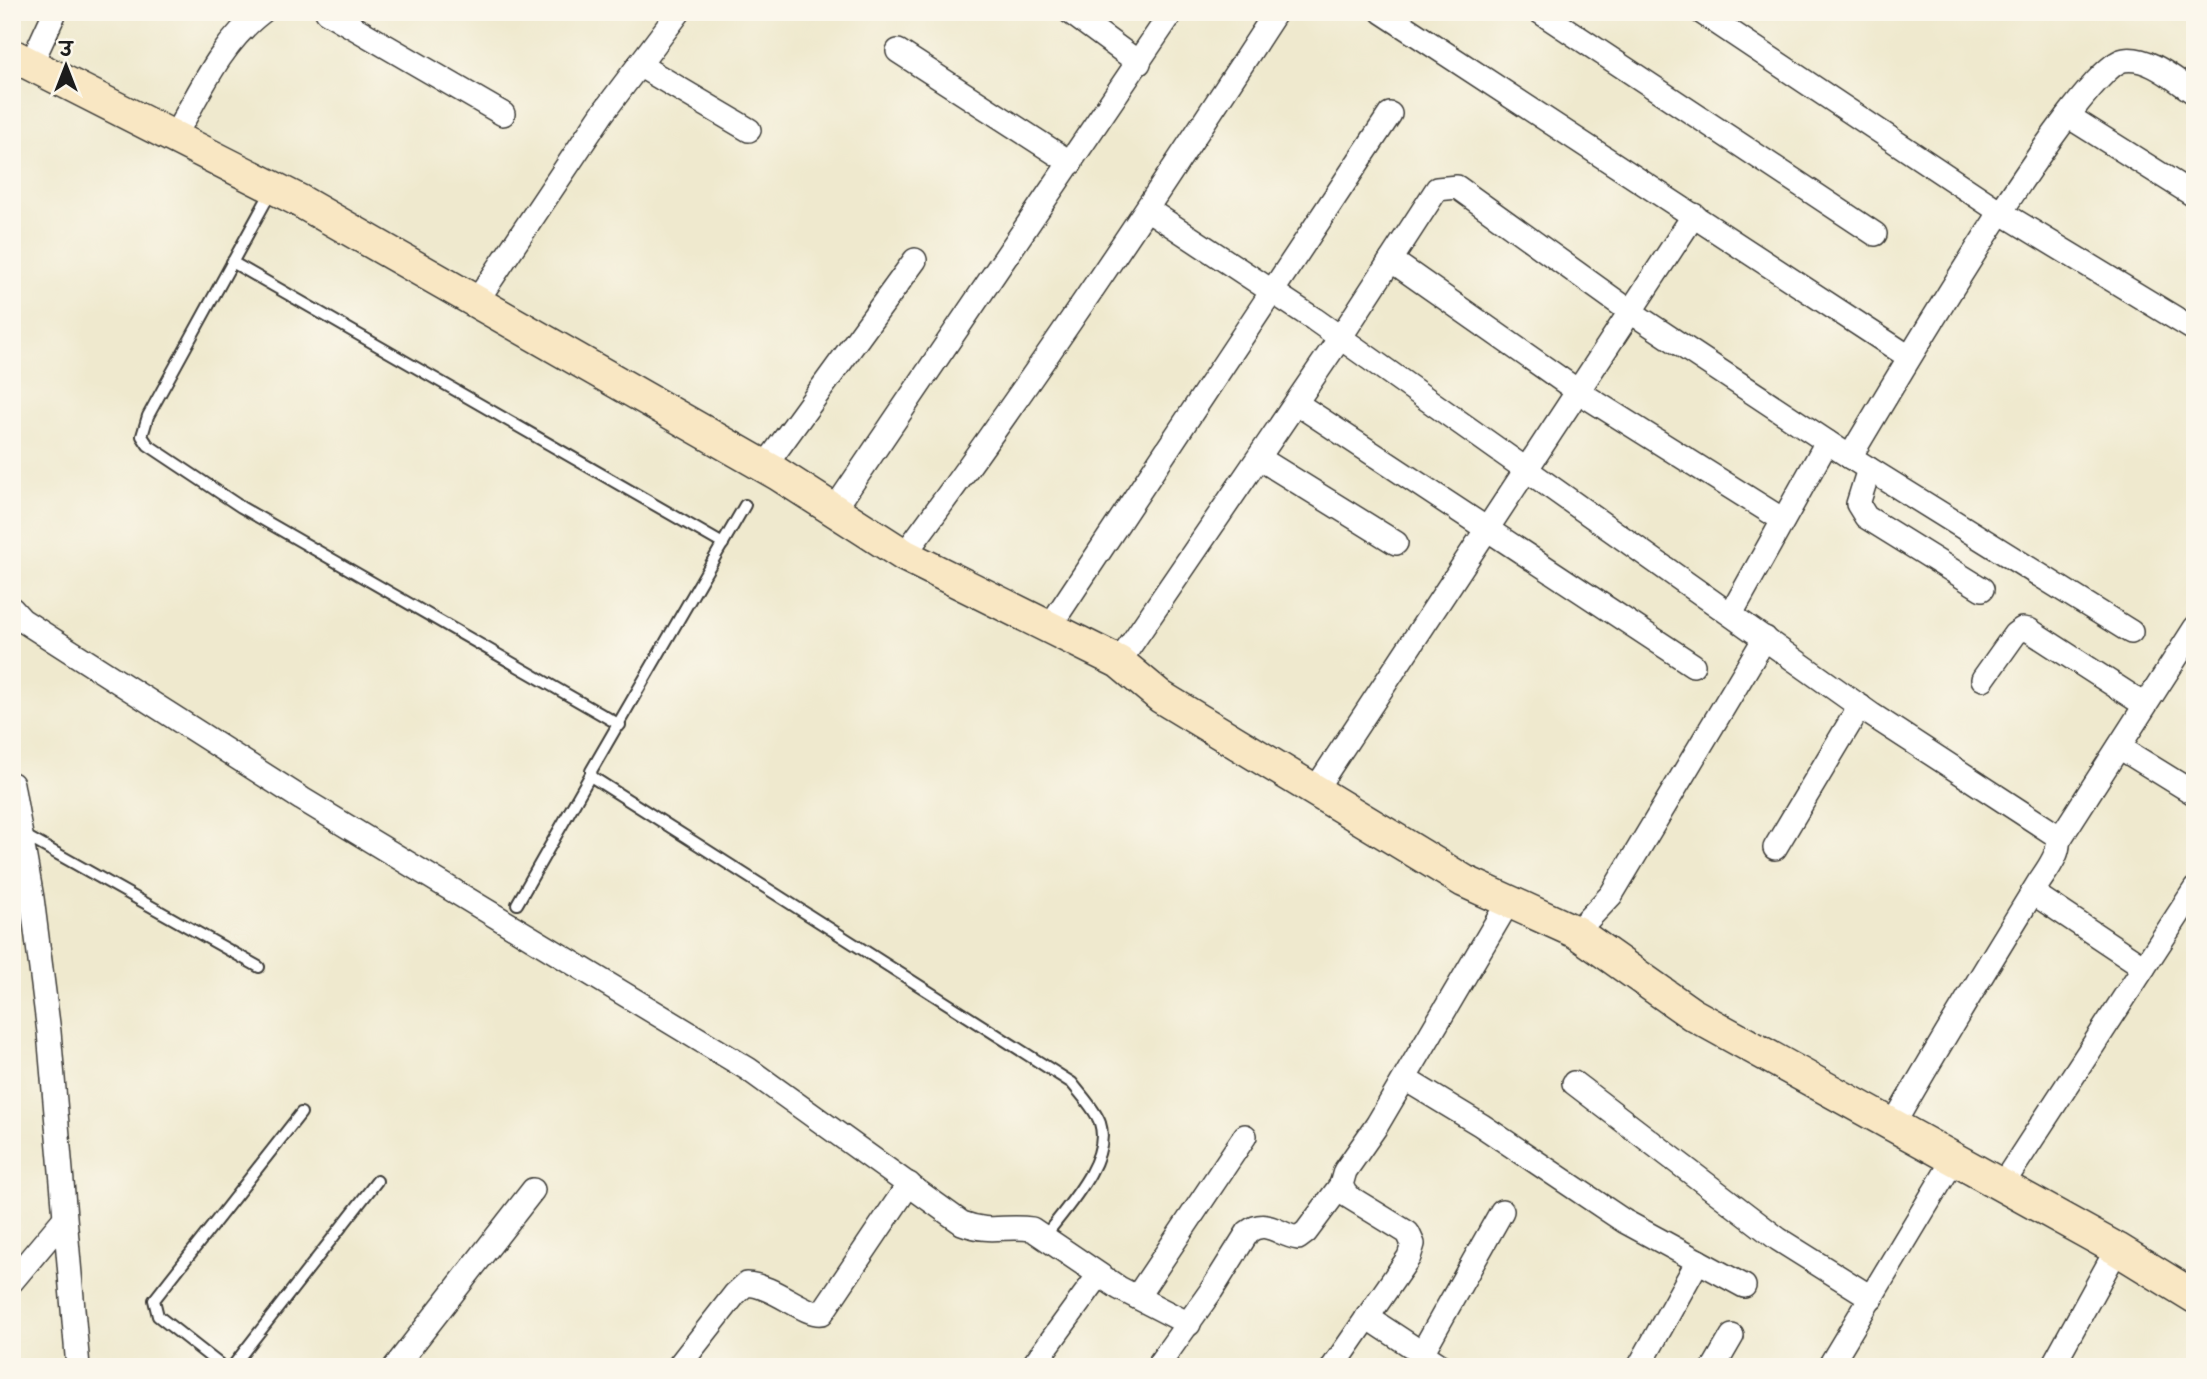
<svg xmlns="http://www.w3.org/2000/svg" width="2207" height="1379" viewBox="0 0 2207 1379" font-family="'Indie Flower','Playpen Sans Deva',sans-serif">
  <rect width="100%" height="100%" fill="#fbf7ec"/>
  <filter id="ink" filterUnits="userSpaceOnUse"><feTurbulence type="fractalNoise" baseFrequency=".0143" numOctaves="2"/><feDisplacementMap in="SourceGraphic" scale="14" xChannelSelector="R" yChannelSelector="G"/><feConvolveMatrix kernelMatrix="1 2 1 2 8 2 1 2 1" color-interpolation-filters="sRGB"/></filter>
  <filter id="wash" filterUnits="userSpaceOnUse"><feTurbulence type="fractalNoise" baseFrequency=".00686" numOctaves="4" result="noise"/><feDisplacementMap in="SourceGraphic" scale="28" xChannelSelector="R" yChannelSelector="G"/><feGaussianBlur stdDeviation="1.57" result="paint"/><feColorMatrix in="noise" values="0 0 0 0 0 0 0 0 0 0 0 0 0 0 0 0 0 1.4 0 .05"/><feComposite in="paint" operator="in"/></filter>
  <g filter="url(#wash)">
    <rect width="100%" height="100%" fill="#efe9ce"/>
  </g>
  <g filter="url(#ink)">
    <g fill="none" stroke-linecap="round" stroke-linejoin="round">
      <g stroke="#3c3b37" stroke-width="14">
        <g id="lane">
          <path d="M272,190L148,416L142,436L148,445L241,507L620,725"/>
          <path d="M232,262L723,544"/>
          <path d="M745,505L591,771L592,777L1072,1083C1081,1095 1095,1109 1100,1123C1112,1160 1066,1208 1045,1236"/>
          <path d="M22,834L259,967"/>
          <path d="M517,904L591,774"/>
          <path d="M223,1367L158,1316L154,1300L301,1113"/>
          <path d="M232,1367L377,1181"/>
        </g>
      </g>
      <g stroke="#3c3b37" stroke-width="26">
        <g id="street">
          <path d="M327,12L503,114"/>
          <path d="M1070,12L1139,63"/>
          <path d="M1382,12L1909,357"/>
          <path d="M1540,12L1875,234"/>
          <path d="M1701,12L2002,213L2195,330"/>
          <path d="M898,51L1071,163"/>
          <path d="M31,64L55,12"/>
          <path d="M639,65L749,130"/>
          <path d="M2068,116L2195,196"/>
          <path d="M174,137C200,92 220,44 262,12"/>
          <path d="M1147,209L1314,319L1872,715L2056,835C2064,849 2047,870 2039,882C1989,963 1940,1043 1893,1125"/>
          <path d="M1391,260L1579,392L1783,520"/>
          <path d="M476,302L602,114L679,12"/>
          <path d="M1296,403L1693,665"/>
          <path d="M1850,457C1884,400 2079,67 2124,60C2149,56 2175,80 2195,93"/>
          <path d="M1259,458L1396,543"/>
          <path d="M765,466L915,260"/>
          <path d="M1869,469L1858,504L1866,517L1982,589"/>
          <path d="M834,510L1172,12"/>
          <path d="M904,555C1035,379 1156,196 1276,12"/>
          <path d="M12,609L22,620L78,656L302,799L748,1069L962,1223C991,1234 1004,1225 1032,1229L1119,1288L1189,1324"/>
          <path d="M1731,614L1827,442"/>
          <path d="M1048,629L1390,114"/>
          <path d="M1119,662L1340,338L1437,189L1457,187L1631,312L1850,457L2131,632"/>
          <path d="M1983,679L2015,634L2022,629L2029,630L2145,705"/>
          <path d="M2119,747L2195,794"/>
          <path d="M12,784L32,898L49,1032L78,1367"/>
          <path d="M1315,790L1694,215"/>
          <path d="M2059,840L2195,628"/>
          <path d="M1775,848L1860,706"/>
          <path d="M2033,893L2144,967"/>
          <path d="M1576,932L1611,895L1765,638"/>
          <path d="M1405,1079L1481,1125L1624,1221L1744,1286"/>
          <path d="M1574,1083L1778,1239L1872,1298"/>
          <path d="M2002,1185L2195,889"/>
          <path d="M12,1281L64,1219"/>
          <path d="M1137,1297L1245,1136"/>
          <path d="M1367,1317L1443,1367"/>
          <path d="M1422,1353L1502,1211"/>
          <path d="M395,1367L533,1190"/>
          <path d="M678,1367L735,1294L746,1284C774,1285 805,1316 822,1313L909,1184"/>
          <path d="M1032,1367L1099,1275"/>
          <path d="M1157,1367L1211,1291L1248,1232C1266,1218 1279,1235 1298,1238L1306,1232L1341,1185"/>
          <path d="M1333,1367L1409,1257L1413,1244L1408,1233L1346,1195L1341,1185L1345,1171L1377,1125L1509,901"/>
          <path d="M1639,1367L1698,1261"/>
          <path d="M1714,1367L1732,1336"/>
          <path d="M1829,1367L1954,1159"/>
          <path d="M2052,1367L2117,1249"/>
        </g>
      </g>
      <g stroke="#3c3b37" stroke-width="35">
        <path id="secondary" d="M12,55L298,200L778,474L904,555L1119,662L1161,697L1464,881L1576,932L1692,1014L2117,1249L2195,1297"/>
      </g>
      <use href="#lane" stroke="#fff" stroke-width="10"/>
      <use href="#street" stroke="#fff" stroke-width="23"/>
      <use href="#secondary" stroke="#f9e7c3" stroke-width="32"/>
    </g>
  </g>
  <rect width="2207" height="1379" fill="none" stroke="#fbf7ec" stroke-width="42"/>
  <g transform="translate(66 66)" stroke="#fbf7ec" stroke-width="5" paint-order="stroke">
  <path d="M0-5L12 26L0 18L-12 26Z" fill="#1c1c1c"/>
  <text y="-10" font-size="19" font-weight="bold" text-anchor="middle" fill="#1c1c1c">उ</text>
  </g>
</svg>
